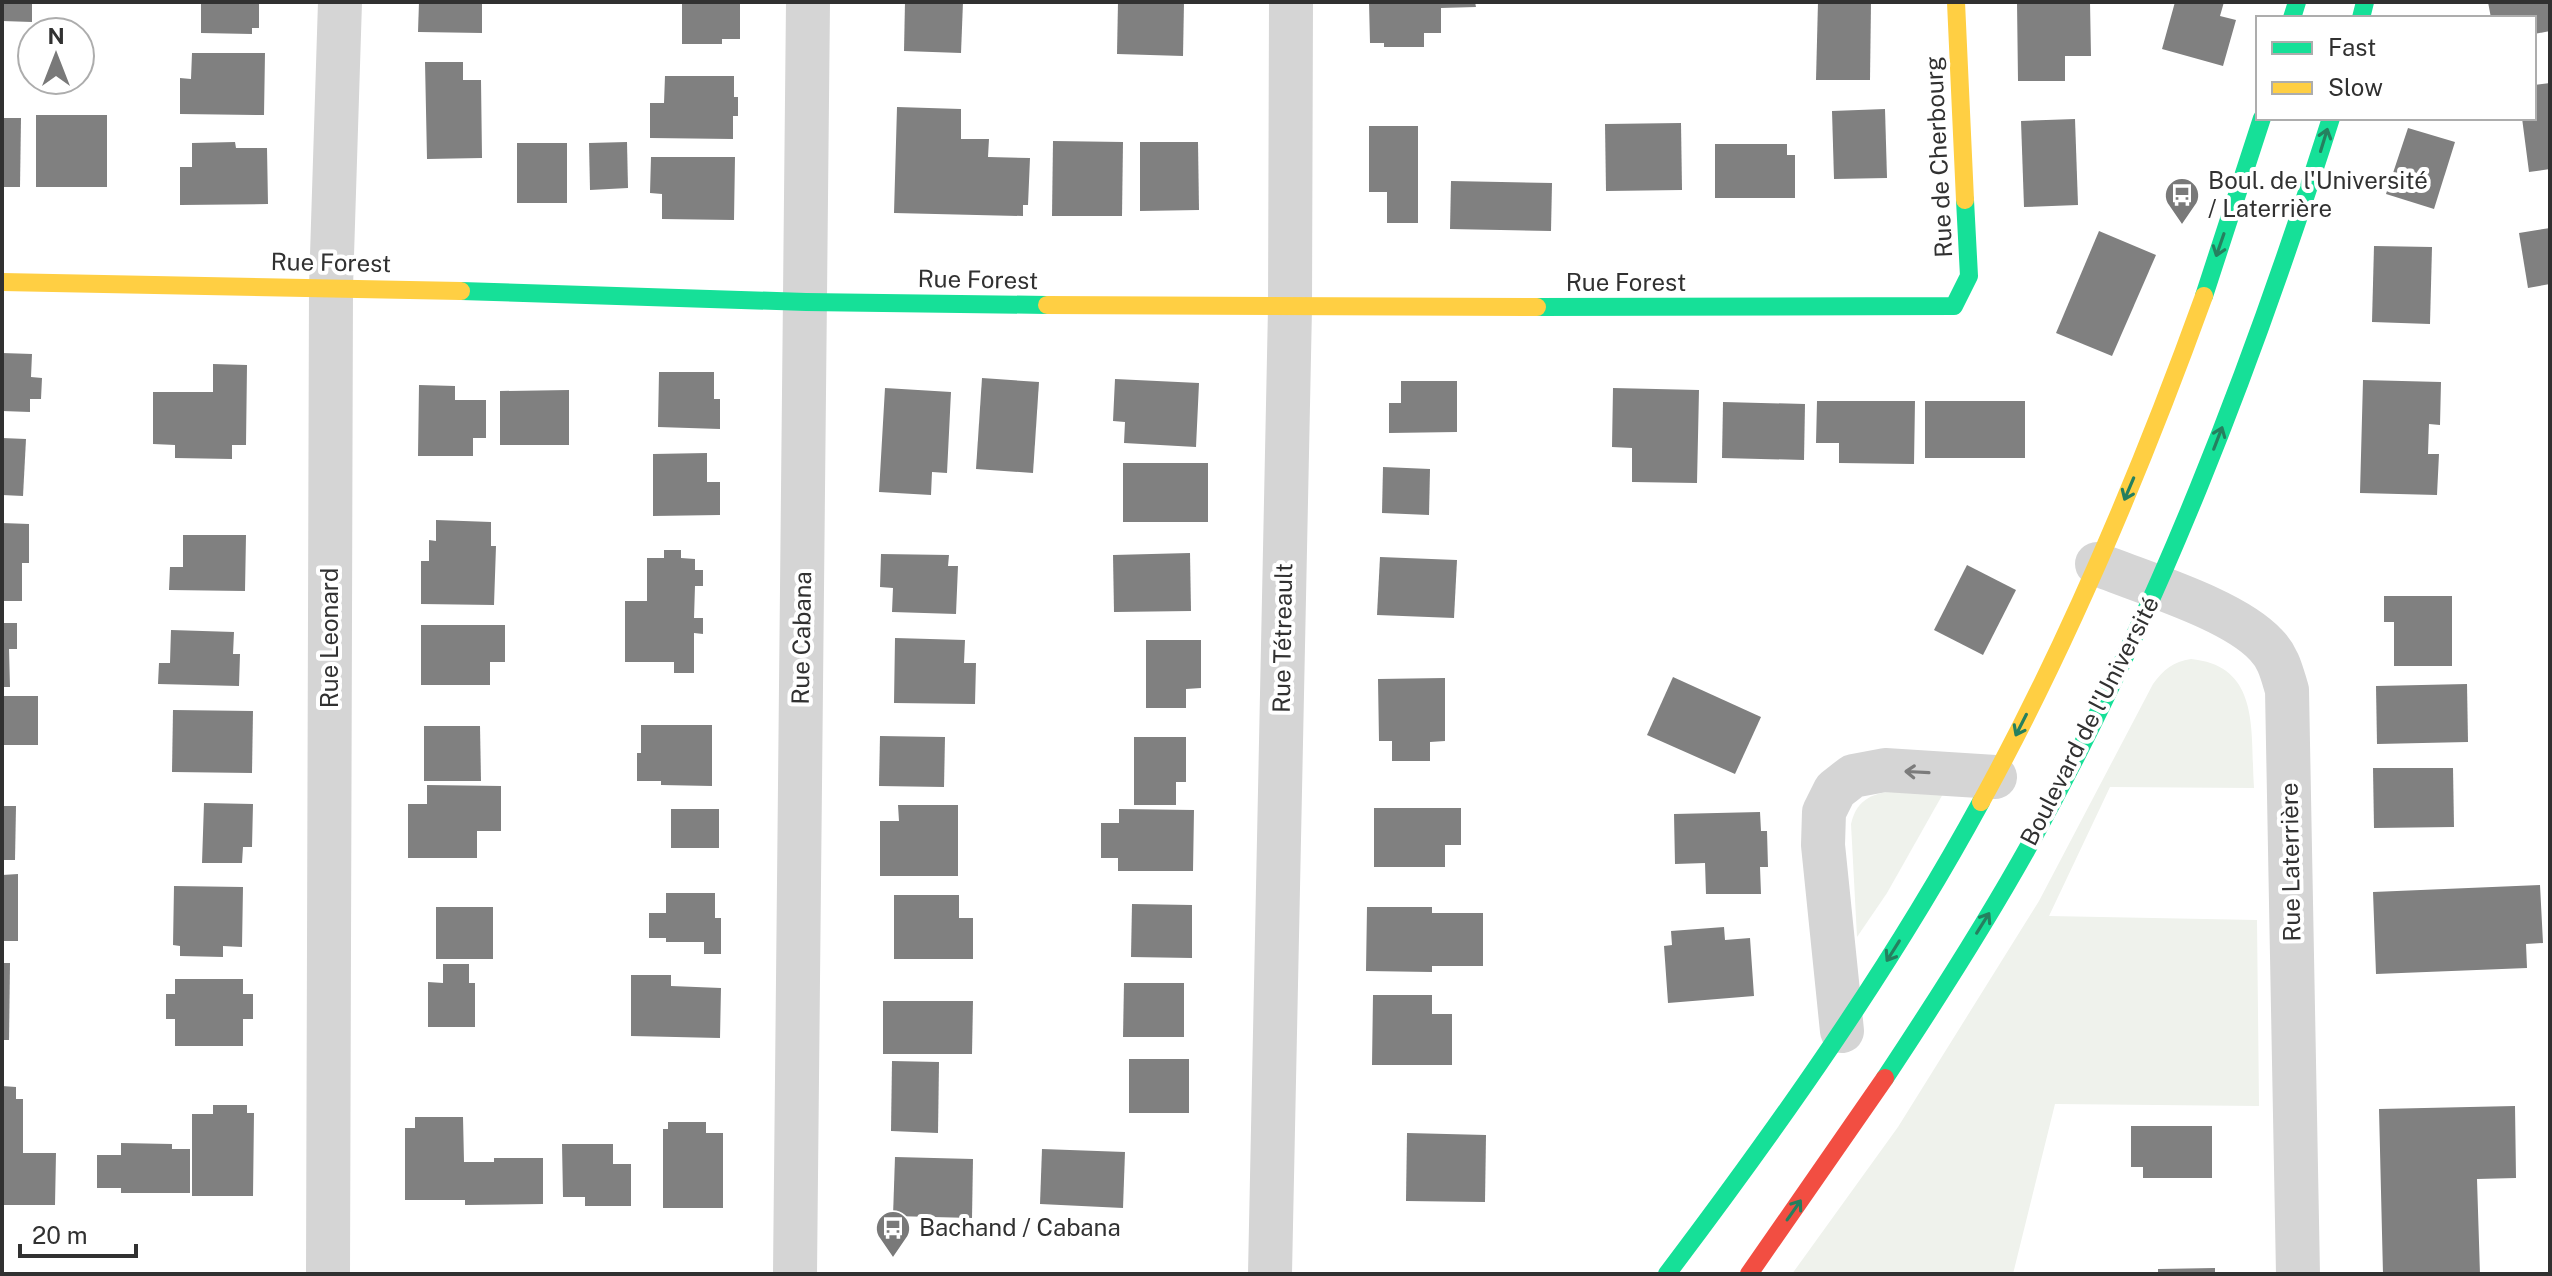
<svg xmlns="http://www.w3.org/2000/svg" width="2552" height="1276" viewBox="0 0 2552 1276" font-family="'Public Sans',sans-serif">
  <rect width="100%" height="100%" fill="#fff"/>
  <g fill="#eff2ec">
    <path d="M2191,659C2262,666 2250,733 2254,788L2110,787L2049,916L2257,920L2259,1106L2055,1104L2013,1274H1792L1898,1127L2039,901L2153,684C2164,669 2173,662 2191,659Z"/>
    <path d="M1900,790L1944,792L1887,893L1857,937L1851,824C1857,797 1875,793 1900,790Z"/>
  </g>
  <g fill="#808080">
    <path d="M2,2H32V22L2,21Z"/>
    <path d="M201,2H259V28H252V34L201,33Z"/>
    <path d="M419,2H482V33L418,32Z"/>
    <path d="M682,2L740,3V39H722V44H682Z"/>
    <path d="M905,2H963L961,53L904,51Z"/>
    <path d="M1118,2H1184L1183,56L1117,54Z"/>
    <path d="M1369,2H1475L1476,7L1441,8V33H1424V47H1384V43H1370Z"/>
    <path d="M1818,2H1871L1870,80H1816Z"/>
    <path d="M2017,2H2090L2091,56H2065V81H2018Z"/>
    <path d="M2175,2H2224L2220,16L2236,20L2223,66L2162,49Z"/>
    <path d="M2488,2H2550V31L2534,34V18H2491Z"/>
    <path d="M192,53H265L264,115L180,114V78L191,79Z"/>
    <path d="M425,62H463V80H481L482,158L427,159Z"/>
    <path d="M665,76H734V97H738V116H733V139L650,138V103H664Z"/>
    <path d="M2550,83V169L2529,172L2522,118H2534V85Z"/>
    <path d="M897,107L961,109V139H989L988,157L1030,158L1028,205H1023V216L894,213Z"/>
    <path d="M1885,109L1887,178L1834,179L1832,111Z"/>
    <rect x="36" y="115" width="71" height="72"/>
    <path d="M2,118H21L20,187H2Z"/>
    <path d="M2075,119L2078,205L2024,207L2021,121Z"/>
    <path d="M1681,123L1682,190L1606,191L1605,124Z"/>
    <path d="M1369,126H1418V223H1387V192H1369Z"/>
    <path d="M2408,128L2455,142L2434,209L2386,194Z"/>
    <path d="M1053,141L1123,142L1122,216H1052Z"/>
    <path d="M235,142L236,148H267L268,204L180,205V167H192V143Z"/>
    <path d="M627,142L628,188L590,190L589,143Z"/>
    <path d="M1140,142H1198L1199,210L1140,211Z"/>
    <rect x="517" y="143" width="50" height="60"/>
    <path d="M1715,144H1787V155H1795V198H1715Z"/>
    <path d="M651,157H735L734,220L662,219V194L650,193Z"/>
    <path d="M1451,181L1552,183L1551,231L1450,229Z"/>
    <path d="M2550,228V284L2528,288L2519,233Z"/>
    <path d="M2099,231L2156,255L2112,356L2056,333Z"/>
    <path d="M2374,246L2432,247L2430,324L2372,322Z"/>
    <path d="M2,353L32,354L31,377L42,378L41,399H30V412L2,411Z"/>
    <path d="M213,364L247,365L246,445H232V459L175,458V445L153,444V392H213Z"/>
    <path d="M659,372H714V399H720V429L658,427Z"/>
    <path d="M982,378L1039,382L1033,473L976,469Z"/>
    <path d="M1115,379L1199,383L1196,447L1124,443L1125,422L1113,421Z"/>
    <path d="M2363,380L2441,382L2440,425L2429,424L2428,454H2439L2437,495L2360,493Z"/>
    <path d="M1401,381H1457V432L1389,433V403H1401Z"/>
    <path d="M419,385L455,386V400H486V438H473V456H418Z"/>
    <path d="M885,388L951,392L947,473L932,472L931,495L879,492Z"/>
    <path d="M1613,388L1699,390L1697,483L1632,482V448L1612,447Z"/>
    <path d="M569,390V445H500V391Z"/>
    <path d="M1817,401H1915L1914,464L1839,463V443H1816Z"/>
    <rect x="1925" y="401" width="100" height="57"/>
    <path d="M1723,402L1805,404L1804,460L1722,458Z"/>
    <path d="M2,438L26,439L23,496L2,495Z"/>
    <path d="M707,453V482H720V515L653,516V454Z"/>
    <rect x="1123" y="463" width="85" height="59"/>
    <path d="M1383,467L1430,469L1429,515L1382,513Z"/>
    <path d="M436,520L491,522V546H496L494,605L421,604V561H429V540L436,541Z"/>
    <path d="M2,523L29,524V563H22V601H2Z"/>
    <path d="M183,535H246L245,591L169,590L170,567H183Z"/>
    <path d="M664,550H681V558L695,559V570H703V586H695L694,618H703V634L694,633V673H674V662H625V601H647V558H664Z"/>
    <path d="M1190,553L1191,611L1114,612L1113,555Z"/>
    <path d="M881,554L949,555L948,566H958L956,614L892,612L893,588L880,587Z"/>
    <path d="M1380,557L1457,560L1454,618L1377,615Z"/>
    <path d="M1967,565L2016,590L1983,655L1934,630Z"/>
    <path d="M2384,596H2452V666H2394V622H2384Z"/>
    <path d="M2,623H17V649H9L10,687H2Z"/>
    <path d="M421,625H505V662H490V685H421Z"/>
    <path d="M171,630L234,632L233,654H240L239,686L158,684L159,663H170Z"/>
    <path d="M895,638L965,640L964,663H976L975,704L894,703Z"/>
    <path d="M1146,640H1201V688L1186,689V708H1146Z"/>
    <path d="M1673,677L1761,717L1735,774L1647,735Z"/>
    <path d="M1445,678V741L1430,742V761H1392V741H1379L1378,679Z"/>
    <path d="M2467,684L2468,742L2377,744L2376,686Z"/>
    <rect x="2" y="696" width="36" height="49"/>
    <path d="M173,710L253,711L252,773L172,772Z"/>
    <path d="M641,725H712V786L661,785V781H637V753H641Z"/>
    <path d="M424,726H480L481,781H424Z"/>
    <path d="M880,736L945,737L944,787L879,786Z"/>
    <path d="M1134,737H1186V782H1176V805H1134Z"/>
    <path d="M2373,768H2453L2454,827L2374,828Z"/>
    <path d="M427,785L501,786V831H477V858H408V804H427Z"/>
    <path d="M204,803L253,804L252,847H243L242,863H202Z"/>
    <path d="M898,805H958V876H880V821H899Z"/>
    <path d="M2,806H16L15,860H2Z"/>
    <path d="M1374,808H1461V845H1445V867H1374Z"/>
    <rect x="671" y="809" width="48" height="39"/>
    <path d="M1119,809L1194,810L1193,871H1118V858H1101V823H1119Z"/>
    <path d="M1760,812L1761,831H1767L1768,867H1760L1761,894H1706L1705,863L1675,864L1674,814Z"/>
    <path d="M18,874V941H2V875Z"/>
    <path d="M2540,885L2543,943L2526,944L2527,968L2376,974L2373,892Z"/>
    <path d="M174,886L243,887L242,947L223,946V957L180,956V946L173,945Z"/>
    <path d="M666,893H715V918H721V954H704V942H666V938H649V913H666Z"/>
    <path d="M894,895H959V918H973V959H894Z"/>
    <path d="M1132,904L1192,905V958L1131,957Z"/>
    <rect x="436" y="907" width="57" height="52"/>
    <path d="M1367,907H1432V913H1483V966H1432V972L1366,971Z"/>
    <path d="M1724,927L1725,940L1750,938L1754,996L1668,1003L1664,946L1672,945L1671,931Z"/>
    <path d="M2,963H10L9,1040H2Z"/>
    <path d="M443,964H469V983H475V1027H428V982L443,983Z"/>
    <path d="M631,975H671V986L721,988L720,1038L631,1036Z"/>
    <path d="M175,979H243V994H253V1019H243V1046H175V1019H166V994H175Z"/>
    <path d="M1124,983H1184V1037H1123Z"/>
    <path d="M1373,995H1432V1014H1452V1065H1372Z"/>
    <path d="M883,1001H973L972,1054H883Z"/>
    <rect x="1129" y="1059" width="60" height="54"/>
    <path d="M892,1061L939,1062L938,1133L891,1131Z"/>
    <path d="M2,1086L16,1087V1099H23V1153H56L55,1205H2Z"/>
    <path d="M213,1105H247V1113H254L253,1196H192V1114H213Z"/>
    <path d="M2515,1106L2516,1178L2477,1179L2480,1274H2383L2379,1109Z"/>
    <path d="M415,1117H463L464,1162H494V1158H543V1204L465,1205V1200H405V1128H415Z"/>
    <path d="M668,1122H706V1133H723V1208H663V1129H668Z"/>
    <path d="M2131,1126H2212V1178H2143V1167H2131Z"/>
    <path d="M1407,1133L1486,1135L1485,1202L1406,1201Z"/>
    <path d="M121,1143L172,1144V1149H190V1193H121V1188H97V1155H121Z"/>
    <path d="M562,1144H613V1164H631V1206H585V1197H563Z"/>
    <path d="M1042,1149L1125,1152L1123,1208L1040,1204Z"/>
    <path d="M895,1157L973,1159L972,1218L893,1216Z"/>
    <path d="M2215,1268V1274H2158V1269Z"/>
  </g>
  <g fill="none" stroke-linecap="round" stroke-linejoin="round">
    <g stroke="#d5d5d5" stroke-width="44">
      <path d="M2097,564C2143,583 2233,609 2266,645C2279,658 2282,674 2287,690L2298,1274"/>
      <path d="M1842,1031L1823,845L1824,812L1835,790L1853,776L1885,770L1995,777"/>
      <path d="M328,1274L331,287L340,2"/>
      <path d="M795,1274L808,2"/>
      <path d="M1270,1274L1290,308L1291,2"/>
    </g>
    <g stroke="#16e098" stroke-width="18">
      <path d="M2292,18L2297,2"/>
      <path d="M2361,18L2365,2"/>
      <path d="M461,291L806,302L1047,305"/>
      <path d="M2204,296L2262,118"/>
      <path d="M1537,307L1954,306L1969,276L1965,200"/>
      <path d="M1885,1078C1936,1001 1986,923 2031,842C2157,613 2252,367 2331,118"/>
      <path d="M1667,1274C1781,1123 1890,969 1981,802"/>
    </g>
    <g stroke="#ffcf43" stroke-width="18">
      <path d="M1956,2L1965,200"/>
      <path d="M2,282L461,291"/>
      <path d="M1047,305L1537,307"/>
      <path d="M1981,802C2070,640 2141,470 2204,296"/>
    </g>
    <path stroke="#f24e42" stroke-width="18" d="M1749,1274L1885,1078"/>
  </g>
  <defs><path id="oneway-shaft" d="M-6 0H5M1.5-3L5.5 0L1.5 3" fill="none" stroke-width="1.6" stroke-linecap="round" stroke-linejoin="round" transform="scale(2)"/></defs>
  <g stroke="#25805f">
    <use href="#oneway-shaft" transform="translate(2324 140) rotate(-73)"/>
    <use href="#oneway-shaft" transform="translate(2220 245) rotate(109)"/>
    <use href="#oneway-shaft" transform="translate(2218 438) rotate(-69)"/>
    <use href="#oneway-shaft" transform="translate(2129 489) rotate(113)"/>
    <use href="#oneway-shaft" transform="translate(2021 725) rotate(117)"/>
    <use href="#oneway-shaft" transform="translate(1983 923) rotate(-58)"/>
    <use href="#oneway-shaft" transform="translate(1893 951) rotate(122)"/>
    <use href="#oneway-shaft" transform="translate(1794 1210) rotate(-55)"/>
  </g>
  <use stroke="#7b7b7b" href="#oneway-shaft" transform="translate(1917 772) rotate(-177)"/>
  <defs>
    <g id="bus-pin" transform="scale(1.8)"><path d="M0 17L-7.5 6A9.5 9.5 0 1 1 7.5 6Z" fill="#797979" stroke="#fff"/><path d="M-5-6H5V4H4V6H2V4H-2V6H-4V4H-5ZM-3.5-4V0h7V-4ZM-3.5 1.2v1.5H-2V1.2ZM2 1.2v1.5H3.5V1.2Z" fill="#fff"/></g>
  </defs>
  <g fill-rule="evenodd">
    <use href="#bus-pin" x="2182" y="195"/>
    <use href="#bus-pin" x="893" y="1228"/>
  </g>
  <g text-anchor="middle" stroke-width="8" stroke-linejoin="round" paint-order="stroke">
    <g font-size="24" fill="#313131" stroke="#fff">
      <text transform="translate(1939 157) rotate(-93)" y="8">Rue de Cherbourg</text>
      <text transform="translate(331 263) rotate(1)" y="8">Rue Forest</text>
      <text transform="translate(978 280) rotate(1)" y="8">Rue Forest</text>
      <text x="1626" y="291">Rue Forest</text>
      <text transform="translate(330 638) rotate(-90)" y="8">Rue Leonard</text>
      <text transform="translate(802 638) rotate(-89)" y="8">Rue Cabana</text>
      <text transform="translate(1283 638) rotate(-89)" y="8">Rue Tétreault</text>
      <text transform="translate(2090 721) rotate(-63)" y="8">Boulevard de l'Université</text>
      <text transform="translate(2291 862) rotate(-91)" y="8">Rue Laterrière</text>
    </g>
    <g font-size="24" fill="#313131" stroke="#fff" text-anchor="start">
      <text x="2208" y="189">Boul. de l'Université<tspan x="2208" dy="28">/ Laterrière</tspan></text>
      <text x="919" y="1236">Bachand / Cabana</text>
    </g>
  </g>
  <rect width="2552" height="1276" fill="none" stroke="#313131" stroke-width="8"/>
  <rect x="2256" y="16" width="280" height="104" fill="#ffffff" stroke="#adadad" stroke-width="2"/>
  <rect x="2272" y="42" width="40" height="12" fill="#16e098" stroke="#adadad" stroke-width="2"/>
  <text x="2328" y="56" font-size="24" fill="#313131">Fast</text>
  <rect x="2272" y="82" width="40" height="12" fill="#ffcf43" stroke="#adadad" stroke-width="2"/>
  <text x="2328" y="96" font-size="24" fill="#313131">Slow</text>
  <g transform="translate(56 56)"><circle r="38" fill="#ffffff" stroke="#adadad" stroke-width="2"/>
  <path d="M0-6L14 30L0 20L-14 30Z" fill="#797979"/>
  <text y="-12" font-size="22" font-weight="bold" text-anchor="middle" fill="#313131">N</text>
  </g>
  <path d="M20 1244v12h116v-12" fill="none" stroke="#313131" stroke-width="4"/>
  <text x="32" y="1244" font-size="24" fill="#313131" stroke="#ffffff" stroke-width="6" paint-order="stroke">20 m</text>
</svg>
